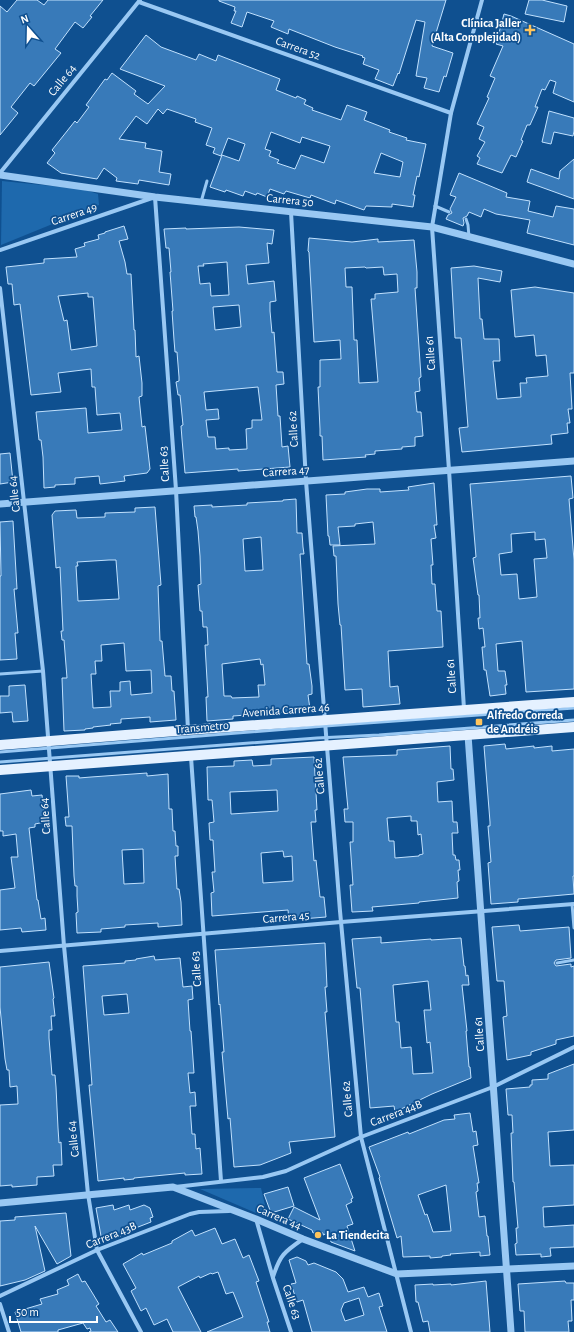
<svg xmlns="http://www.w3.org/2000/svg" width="574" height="1332" viewBox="0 0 574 1332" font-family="'Alegreya Sans',sans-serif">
  <rect width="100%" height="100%" fill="#0f5090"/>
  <g fill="#1e69ad">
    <path d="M2,181L82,189L98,194L99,205L1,245Z"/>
    <path d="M261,1188L268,1218L200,1189Z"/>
  </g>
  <g fill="#387ab9" stroke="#c1e1fe" fill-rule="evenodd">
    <path d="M17,0H37L44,5L48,0H103L90,16L92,17L83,28L75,22L55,49L61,53L34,86L30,83L11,107L18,113L0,135V6L7,12Z"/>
    <path d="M219,0H446L432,46L453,53L446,77L444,76L439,92L424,88L427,78L416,76L425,22L416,20L399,74L398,73L393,86L375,79L379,70L363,64L365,58L362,57L363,56L335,47L289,29L288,34L271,27L274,21L247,12L242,27L231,23L236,11H234L235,7L219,1Z"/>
    <path d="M529,0H542L567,6L564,22L525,14Z"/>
    <path d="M504,14L511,16L574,44V102L553,93L556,82L550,80L545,90L542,89L535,107H538L530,125H527L521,140L523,141L516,157L511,155L502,173L477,164L480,158L477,156L485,142L479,139L484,127L477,124L489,98L487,97L495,78L490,76L503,46L496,44Z"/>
    <path d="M146,35L161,47L196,60L199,54L216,61L218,55L280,79L276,90L296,98L297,96L306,100L304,104L313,108L312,110L341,120L347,105L367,112L364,120L390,130L389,132L407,138L406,140L426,144L419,177L417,176L413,195H415L413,207L392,204V207L366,206L364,210L336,200L335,204L311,195L310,198L286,191L284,194L270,189L267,197L257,193L256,195L245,191L243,196L226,190L225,192L210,187L222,155L239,161L245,144L228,138L221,156L213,153L215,148L206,145L212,128L195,122L196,119L167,109L163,114L158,109L147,124L136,116L119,139L146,143L145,148L162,151L159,172L171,174L169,185L139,180L138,184L116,181L117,178L104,168L97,179L61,173L47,163L55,153L52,150L75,121L77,123L89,107L86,105L105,79L107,80L112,73L136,91L134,94L148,104L165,86L120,69ZM271,132L300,143L302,137L330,146L324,163L301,155L295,169L277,163L279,160L269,156L271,151L265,149ZM381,153L403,162L400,177L374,173Z"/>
    <path d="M549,111L574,118V131L573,136L554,132L551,144L542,142Z"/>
    <path d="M574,159V199L527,182L531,169L559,179L560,171Z"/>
    <path d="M459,173L507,193L506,197L530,201L528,211L553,217L556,206L574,209V245L527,233L530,220L496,214L484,209L481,217L469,212L467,216L463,218L464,223L463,226L446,219L448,215L452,213L450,209L456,197L450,195Z"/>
    <path d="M124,226L128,239L119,241L125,262L127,274H131L134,330H135L136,357L139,356L142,383V396L139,397L142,427L145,426L150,469L147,473L124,476L125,481L100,484L99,476L75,478V484L55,485V487L44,488L43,457L41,440H39L36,412L86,408L88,433L122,430L120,413L97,415L95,387H92L91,369L58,373L61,392L31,395L20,304L14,305L12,284H8L6,267L44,263V259L77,257L75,249L85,246L84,243L99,239L98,235L105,233V232ZM88,293V297H93L97,346L71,350L67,320L64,321L58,296Z"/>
    <path d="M239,227L274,230L272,244L267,243L269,263L246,265L248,284L274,281L276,301L270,302V311L272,333L274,332L277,372H283L284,384L276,385L278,416H280L282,447L288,446L290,467L238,471V469L185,473L182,439L181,426L183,425L180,395H178L176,382L179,381V377L177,352H175L174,340L172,311H173L170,272H171L169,248H166L164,229L186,228V229ZM227,262L229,295L211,296L210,283L200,284L198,266H204L203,264ZM239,305L241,327L215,330L213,307ZM258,387L262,420H252V428L246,429L247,449L229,450V448L216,449L215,437H208L206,420L219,419L218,409L206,410L204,392Z"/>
    <path d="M309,238L352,242L378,239V242L414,240L417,272V288H415L421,377L419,378L420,391L415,392L417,412H421L423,436L415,437V446L402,447V449L375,451V454L365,455L366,457L323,460L322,436H320V429L318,387H320V360L341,359L340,340L314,342L309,252L308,251ZM365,267L366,268L383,267L384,275L397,274L398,292L375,294V299H371L378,382L359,383L357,340H354L352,287H346L345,268Z"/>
    <path d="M474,266L502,271L500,282L478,278L480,319H482L484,339H499L500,361H493L497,399L521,397L520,383H527L526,378L548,376L546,355L536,356L534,335L515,337L511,290L535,287L574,293V373H570L572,409H568L570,423H567L568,433L551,435L552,444L462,452L459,428L468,427L461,338H455L451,268Z"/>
    <path d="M10,453L13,482L0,484V454Z"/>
    <path d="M571,476L573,498L569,499L574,560V689L526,692L522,641L496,644L498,671H505L507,685H505L506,694L490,696L486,670H484L482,647H485L483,628L479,629L478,618H480L479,595H478L473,558L476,557L470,484ZM535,532V540L545,539L547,558L534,559L537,597L519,599L517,574L501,575L499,554L512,552L511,534Z"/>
    <path d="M434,483L437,525H434L436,538L431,539L433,565H431L432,584H435L437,611H441L443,647L388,651L390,687L398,686L400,704L363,707L362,689L345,690L341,625H340L338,604L336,556H334L333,546L375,544L373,522L355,524V526L338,527L340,545H330L329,536H328L326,495L345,494V492L367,489H380V492L409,490L408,487Z"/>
    <path d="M296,499L297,533H302L303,547L304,554H300L307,664H309L312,686V694L308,695L310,709L287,712L233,716V719L207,721L206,697H208L205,645H208L207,627H203L202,611H200L198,585L201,584L200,556L198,531L196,517H195L194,506L212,505V507L247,505V503L283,501V500ZM261,537L263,570L245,571L243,539ZM260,659L261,665L263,664L265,685H258L259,697L232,698L231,696H224L222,664Z"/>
    <path d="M155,507L161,585L158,586L160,641H162L165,676H171L172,691H174L176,720L150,722V717L121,719V723L110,724L111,725L93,727V728L85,729V730L64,731L62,678H67L64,640H62L61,631H63L60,567L56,568L52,515L55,511L76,510L77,518L105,517V513L135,512V508ZM109,560H116L119,599L78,601L76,566H78L77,562ZM124,643L126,671L151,670L152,693L131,695L130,681L120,682V691H110L111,707L93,708L91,674H96L95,661H102L101,645Z"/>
    <path d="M13,521L17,589H14L18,633H15L17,659L0,660V576H1L0,522Z"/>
    <path d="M25,685L28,721L13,722L12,712L0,713V696H9V686Z"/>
    <path d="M505,744L506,749L534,746V748L552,746V751L574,749V876H573L574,894L518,899V902L491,904L488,863L491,862L488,826H490V822L484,746Z"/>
    <path d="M450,746L451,769H453L454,780L437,782L438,802L452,801L453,822H457L458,833H452L453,855H455L456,860H459L460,870H458L459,881L457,882L458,898L419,902V903L372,907L373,911L352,912L350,885H353L350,842H353V822H345L344,809H348L343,757L397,755V750ZM411,816V821H417L418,835L421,834L423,854L419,855V856L395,858L394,841H389L387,818Z"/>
    <path d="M314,757L317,810H315L316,822H311L314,861L316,860L320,897H324L326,917L289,920L288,910L212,916L211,893L214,892L212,872H215L213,840H210L209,823L214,822L212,800H208L207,767L234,766V761L252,760L253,766L271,765V759ZM277,790L278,811L231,814L230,792ZM283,851L284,857L292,856L293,881L263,883L261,853Z"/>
    <path d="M147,773V776L168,774L169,809H172L173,831H175L176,846H178V856H175L177,889H179L181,902L182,925L158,927V923L125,925V927L101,929V932L77,933L76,913L78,912L77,896V886H75L74,876L72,826H66L65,817H69L66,776H79V778L91,777ZM143,849L144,883L124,884L122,850Z"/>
    <path d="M31,790L32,796L42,795L45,822L35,824V827L29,828L37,900H38L41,919L45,918L46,930L22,932L21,928L0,930V890L15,888L11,857H18L16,834L3,836V831H0V794Z"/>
    <path d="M519,925L520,931L569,927L571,958L556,960L554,963L556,966L571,964V967L574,966V1036L556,1040V1044L531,1052V1055L507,1060L503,1017L507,1016L504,981H497L492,927Z"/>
    <path d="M381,937V943L431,939V940L461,938L464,966H465L466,976L468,975L469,985H462L467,1031H466L469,1067H470L471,1078L432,1094L395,1112L394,1106L370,1108L360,988H357L352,939ZM428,981L431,1010H424L427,1043L430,1042L433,1073L413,1074L411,1047L401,1048L399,1022H396L393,985Z"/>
    <path d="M325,943L327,987H325L327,1012H325L335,1137L289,1142L291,1153L260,1165L234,1167L230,1118L228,1119L222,1052H224L220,1004L219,1005L215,950Z"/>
    <path d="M154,956L155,960L180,958L183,987L192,986L193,999L188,1000L190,1031H191L194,1073H188L190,1093L195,1092L196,1106H190L192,1134H195L196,1149L200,1148L202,1174L185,1175V1173L134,1178V1179L124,1180V1178L98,1181L89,1085H92L83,966L125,963V961L136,960V959ZM127,994L129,1013L104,1015L102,996Z"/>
    <path d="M49,962L54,998L53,999L55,1016H51L52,1030H49V1038L52,1075H55L56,1087L58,1128L59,1143L61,1142L62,1165H53L54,1176L37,1177V1185L12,1187V1185L0,1186V1105L18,1104L17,1086L10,1087L9,1070H7L5,1059L0,1007V967Z"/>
    <path d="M574,1064V1130L548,1132L550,1166L574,1165V1205L543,1207L544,1227L574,1225V1247L550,1248L551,1256L541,1257V1254L516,1255L515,1244L517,1243L516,1228H518L514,1182H513L511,1133H513L512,1115H508L506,1089L530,1087V1085H532V1080L548,1079V1074Z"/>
    <path d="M470,1113L473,1132L476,1131L478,1145L473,1146L479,1183H477L478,1191L476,1192L479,1217L485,1216L487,1236H488L490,1255L480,1256V1252L450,1254L451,1255L442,1256V1257L430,1258V1256L403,1257L401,1236L397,1238L379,1178L380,1177L369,1147L408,1132L409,1134L444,1120L455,1119L454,1115ZM446,1185L451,1231L433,1232L427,1214L425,1215L418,1195Z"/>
    <path d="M340,1164L353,1198L351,1199L352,1202L346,1205L353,1224L347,1226L355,1251L331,1242L328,1233L323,1235V1233H313L312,1230L288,1219L294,1207L320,1220L304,1178Z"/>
    <path d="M288,1187L294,1206L271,1213L264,1194Z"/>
    <path d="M113,1205L114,1210L129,1205L130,1210L144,1205L150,1208L153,1217L150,1218L151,1222L120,1234L121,1236L105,1240L101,1236L96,1208Z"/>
    <path d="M66,1213L71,1256L57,1264L35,1226L45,1271L25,1280L0,1286V1221L15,1220V1217Z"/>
    <path d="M215,1228L222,1244L235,1239L243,1258L249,1255L259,1281L256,1282L269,1322H267L270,1332H207L243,1317L233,1292L226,1294L218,1272L212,1274L211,1273L200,1278L199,1276L178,1287L201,1332H173L167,1319L154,1325L146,1308L141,1311L131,1291L136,1288L123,1264L142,1253L143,1255L172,1243V1241L192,1230L195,1236Z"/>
    <path d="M297,1257L306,1261L308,1265L314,1263L336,1272L343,1279L348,1292L364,1287L368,1297L379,1293L383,1306L379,1307L387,1332H312L303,1300L297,1302L291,1284L296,1283L289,1260ZM359,1298L364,1315L345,1321L341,1310L344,1303Z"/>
    <path d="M78,1274L82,1282L85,1281L93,1294L99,1304L96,1306L106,1322L110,1320L118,1332H89L91,1331L90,1328L87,1329L83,1323L58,1330V1332H21L15,1312L42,1304L40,1299L58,1294L57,1290L69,1285L67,1280Z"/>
    <path d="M486,1281L490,1332H430L428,1321L423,1322L418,1302H416L415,1285L433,1284V1285L451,1284V1285Z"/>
    <path d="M565,1281L566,1283H574V1300H571L572,1321H568L569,1332H525L524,1311H520L518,1284Z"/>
  </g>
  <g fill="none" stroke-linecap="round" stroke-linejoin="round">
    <g stroke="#99c8f3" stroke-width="3">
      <path d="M201,202L207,181"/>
      <path d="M435,206L449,212"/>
      <path d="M466,219L468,225L469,237"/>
      <path d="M0,674L43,671"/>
      <path d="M0,752L325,726L574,708"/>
      <path d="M0,762L317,738L379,735L574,720"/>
      <path d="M572,904L574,928"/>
      <path d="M557,963L574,960"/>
    </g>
    <g stroke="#99c8f3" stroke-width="4">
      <path d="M139,2L451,113"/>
      <path d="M0,173L140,0"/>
      <path d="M291,212L306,481L340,911L361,1137L411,1332"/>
      <path d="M0,250L155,197L176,490L188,730"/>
      <path d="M0,288L43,671L64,946L88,1194L97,1250L141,1332"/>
      <path d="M464,709L449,470L432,227L451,113L482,0"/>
      <path d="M191,757L221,1181"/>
      <path d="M0,951L341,922L574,904"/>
      <path d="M175,1187L263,1177L286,1171L361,1137L493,1087L574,1047"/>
      <path d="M256,1219L273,1278L291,1332"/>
      <path d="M273,1277C280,1255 284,1252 303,1239"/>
      <path d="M0,1296L97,1250L190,1214L199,1212L229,1211"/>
      <path d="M0,1304L9,1332"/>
    </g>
    <g stroke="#99c8f3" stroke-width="7">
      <path d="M0,175L155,197L432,227L574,264"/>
      <path d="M0,504L574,461"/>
      <path d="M468,735L511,1332"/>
      <path d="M0,1203L173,1187L256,1219L303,1239L397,1274L574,1266"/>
    </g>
    <g stroke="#e5f1ff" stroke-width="10">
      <path d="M0,745L188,730L574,702"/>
      <path d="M0,770L574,727"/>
    </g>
  </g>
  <g fill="#ffc45b" stroke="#0f5090" stroke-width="1.5">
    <path d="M528 24h4v4h4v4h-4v4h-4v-4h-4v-4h4z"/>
    <rect x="475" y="718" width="8" height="8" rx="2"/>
    <circle cx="318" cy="1235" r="4"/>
  </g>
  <g text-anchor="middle" stroke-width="3.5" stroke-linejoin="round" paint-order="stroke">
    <g font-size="12" font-weight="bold" fill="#fff" stroke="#0f5090" text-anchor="start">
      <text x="521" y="27" text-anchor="end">Clínica Jaller<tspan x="521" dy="14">(Alta Complejidad)</tspan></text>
      <text x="487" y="719">Alfredo Correda<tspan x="487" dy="14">de Andréis</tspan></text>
      <text x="326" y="1239">La Tiendecita</text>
    </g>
    <g font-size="12" fill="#fff" stroke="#0f5090">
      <text transform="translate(298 48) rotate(20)" y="4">Carrera 52</text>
      <text transform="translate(62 80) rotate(-51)" y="4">Calle 64</text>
      <text transform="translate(290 200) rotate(6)" y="4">Carrera 50</text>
      <text transform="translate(74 214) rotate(-19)" y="4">Carrera 49</text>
      <text transform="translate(430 353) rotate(-94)" y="4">Calle 61</text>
      <text transform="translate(293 429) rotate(-93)" y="4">Calle 62</text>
      <text transform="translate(164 464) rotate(-94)" y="4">Calle 63</text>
      <text transform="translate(286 471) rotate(-4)" y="4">Carrera 47</text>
      <text transform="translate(14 494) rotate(-96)" y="4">Calle 64</text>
      <text transform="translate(451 676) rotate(-94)" y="4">Calle 61</text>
      <text transform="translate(286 710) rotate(-4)" y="4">Avenida Carrera 46</text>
      <text transform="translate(202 727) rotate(-5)" y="4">Transmetro</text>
      <text transform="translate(319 776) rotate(-95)" y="4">Calle 62</text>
      <text transform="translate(45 816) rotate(-94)" y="4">Calle 64</text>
      <text transform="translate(286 917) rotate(-5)" y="4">Carrera 45</text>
      <text transform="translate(196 969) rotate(-94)" y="4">Calle 63</text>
      <text transform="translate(479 1034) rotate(-94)" y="4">Calle 61</text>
      <text transform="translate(347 1099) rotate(-95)" y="4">Calle 62</text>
      <text transform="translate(396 1113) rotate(-21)" y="4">Carrera 44B</text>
      <text transform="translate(73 1139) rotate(-96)" y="4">Calle 64</text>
      <text transform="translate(279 1217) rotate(23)" y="4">Carrera 44</text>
      <text transform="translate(111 1235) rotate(-22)" y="4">Carrera 43B</text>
      <text transform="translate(292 1302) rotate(71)" y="4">Calle 63</text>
    </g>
  </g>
  <g transform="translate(28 28) rotate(340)" stroke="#0f5090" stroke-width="3" paint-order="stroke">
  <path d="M0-3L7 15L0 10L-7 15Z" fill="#ffffff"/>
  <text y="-6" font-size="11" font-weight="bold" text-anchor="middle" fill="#ffffff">N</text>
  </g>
  <path d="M10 1316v6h87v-6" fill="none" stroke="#ffffff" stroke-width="2"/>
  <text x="16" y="1316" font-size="12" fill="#ffffff" stroke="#0f5090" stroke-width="3" paint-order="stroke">50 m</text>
</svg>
